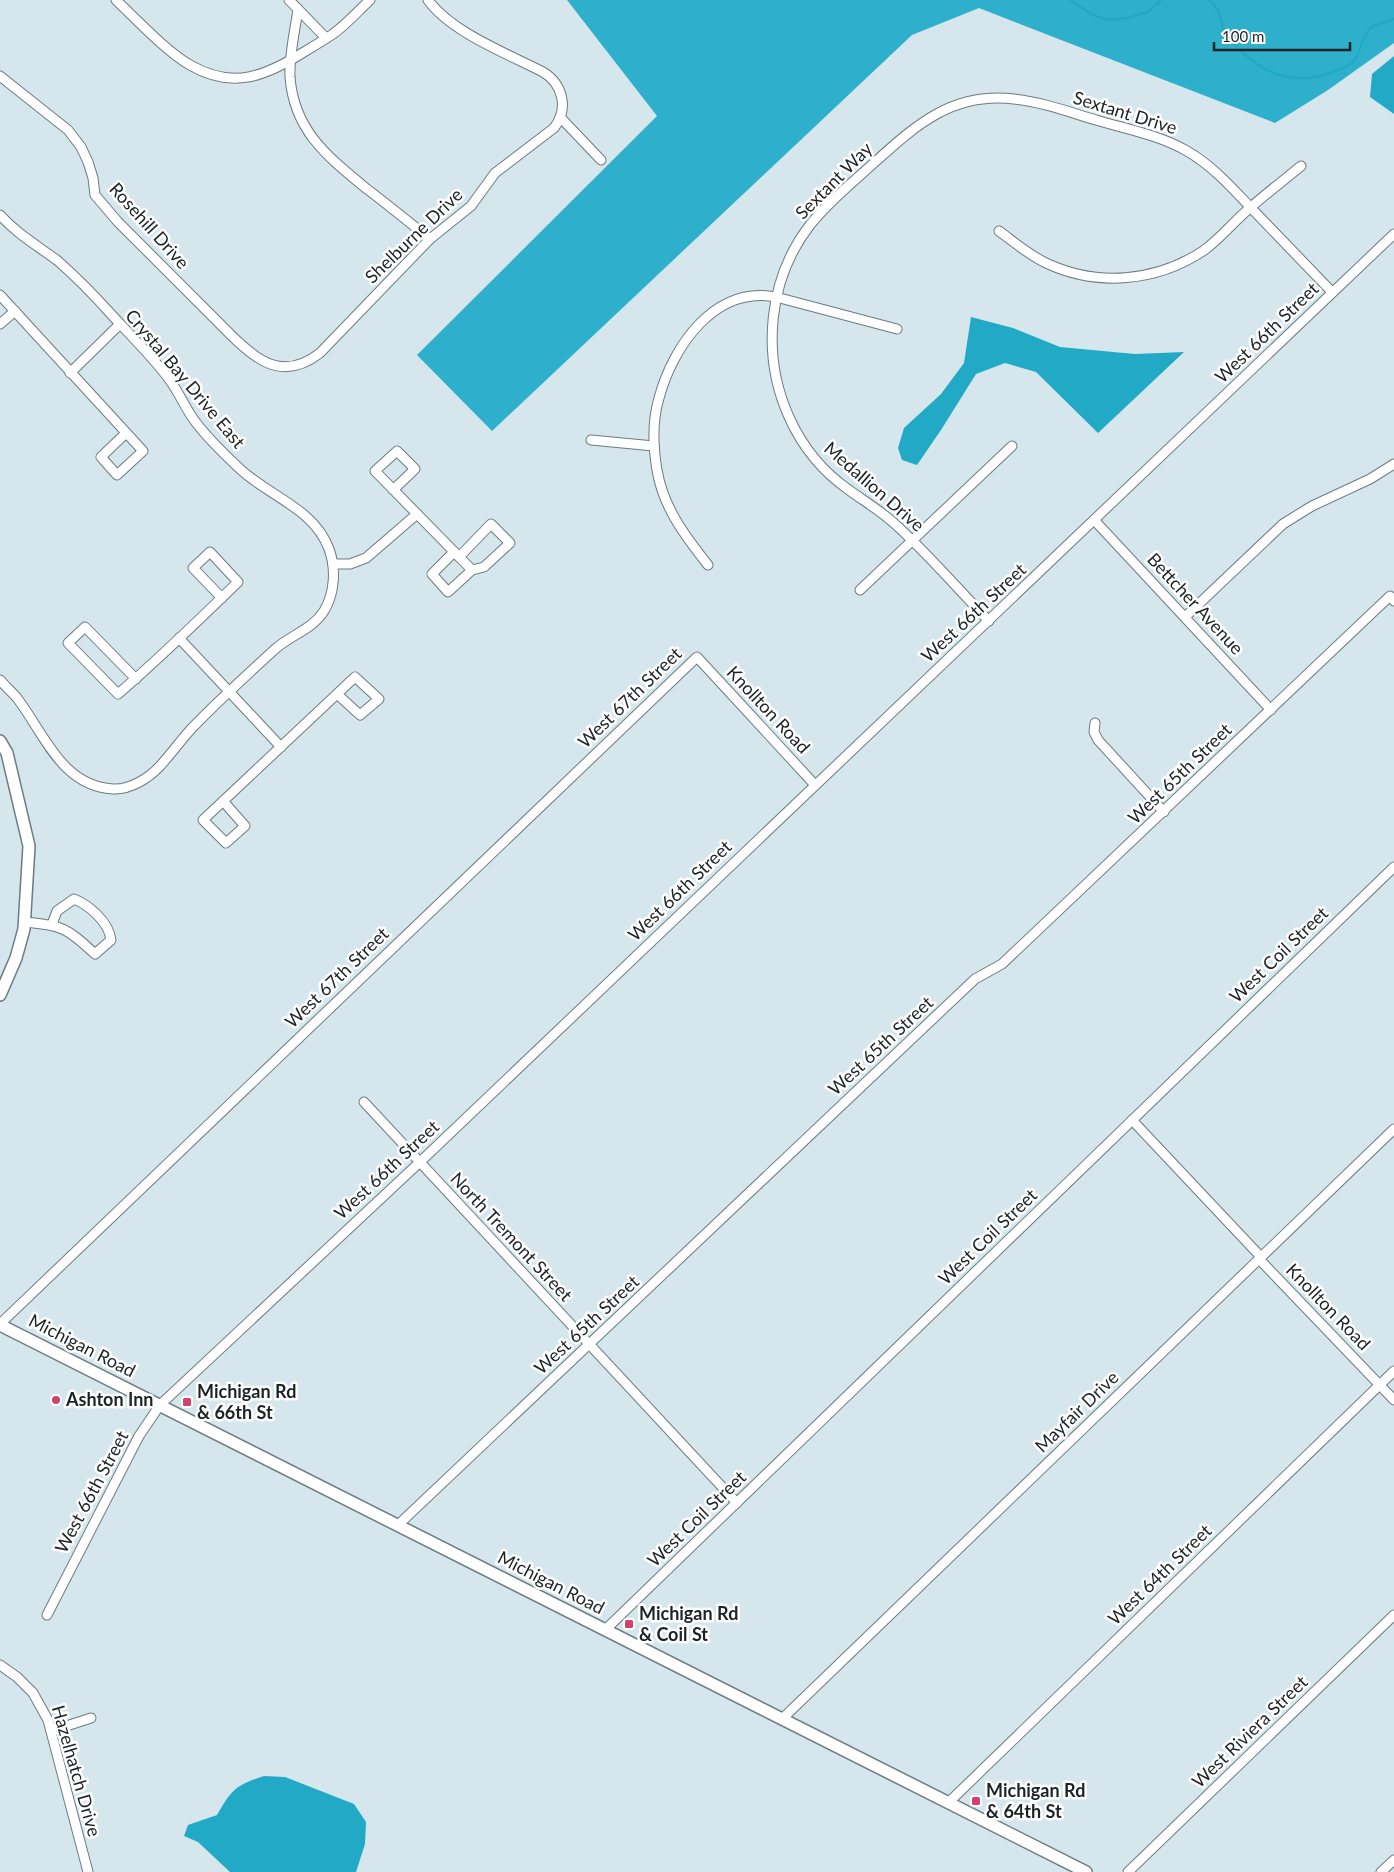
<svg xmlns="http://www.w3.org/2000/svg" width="1394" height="1872" viewBox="0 0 1394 1872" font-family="Lato,sans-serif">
  <rect width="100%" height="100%" fill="#d5e7ec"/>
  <path fill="#2eb0cc" d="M567,0H1394V43L1328,90L1275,123L979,8L912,35L492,431L417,355L657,116Z"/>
  <g fill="#22a9c5">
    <path d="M1394,56V114L1370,97L1372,74Z"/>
    <path d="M971,317L1013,328L1060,347L1135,354L1184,352L1098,433L1036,372L1005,363L976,374L941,430L917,465L902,460L898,448L904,428L941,394L964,363Z"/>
    <path d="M264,1776L285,1777L354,1804L366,1822L365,1844L356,1872H230L198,1842L184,1836L188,1825L217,1815C232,1789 236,1785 264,1776Z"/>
  </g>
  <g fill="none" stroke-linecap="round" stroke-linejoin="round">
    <g stroke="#22a9c5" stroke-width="2.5">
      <path d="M1070,0L1093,15L1109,20L1127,18L1148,12L1161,0"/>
      <path d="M1209,0C1223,10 1219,25 1227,37C1230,42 1236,46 1240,50C1264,74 1294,85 1327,74C1337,71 1347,67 1354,61C1359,56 1360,46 1363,40C1365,35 1368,31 1371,27L1394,19"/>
    </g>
    <g stroke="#6c7c80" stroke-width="11">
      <g id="minor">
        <path d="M116,0C137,20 166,51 190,65C233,90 266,76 304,52C314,46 324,40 333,34C347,24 358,11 370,0"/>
        <path d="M289,0L326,38"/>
        <path d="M298,9C295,31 289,55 290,77C294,131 328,157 367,189C388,205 409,222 430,239"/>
        <path d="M0,76L68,130L81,147L88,162L93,178L95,195L118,222L231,335C258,362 284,381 320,353L430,239L471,206L495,173L554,128C569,109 563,84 543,72C508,54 451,32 428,0"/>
        <path d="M560,117L601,160"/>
        <path d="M0,215C17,234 38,246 58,261C76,277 94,295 110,313C130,335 152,356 169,379C178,391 184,405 192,417C204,435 223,453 239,468C268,496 314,508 329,549C336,568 335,593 324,611C312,630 290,635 274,650C247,675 218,701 192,728C181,740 171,754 160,766C149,778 130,790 113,789C61,786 44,733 17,698C12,692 5,686 0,680"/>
        <path d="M999,231C1014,242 1029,255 1046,263C1097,287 1156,282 1203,251C1220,239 1234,221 1251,207C1267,193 1284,180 1301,166"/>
        <path d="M0,295L143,451L117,475L101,457L126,433"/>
        <path d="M0,324L15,311"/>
        <path d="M70,373L120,324"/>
        <path d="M591,440L654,446"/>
        <path d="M393,490L415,469L397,451L375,471L472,570"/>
        <path d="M1095,521L1271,710"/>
        <path d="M454,552L432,574L448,592L472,570L484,567L510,543L491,524L459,557"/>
        <path d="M333,564H350L366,558L417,514"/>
        <path d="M708,565C685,536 663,507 657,470C653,446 652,421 659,398C673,346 715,285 776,297L897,329"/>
        <path d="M860,590L1012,446"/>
        <path d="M1185,617L1283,524L1312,506L1370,479L1394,464"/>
        <path d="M989,621C958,589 928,554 895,524C881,511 864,501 849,490C823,472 802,446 789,417C761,355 768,279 810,225C829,201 853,182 875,162C917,124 953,92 1014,99C1042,102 1069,112 1096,120C1126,129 1159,135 1187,151C1213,166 1233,189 1254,211C1280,238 1306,265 1332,292"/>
        <path d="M179,638L281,747"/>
        <path d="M136,679L85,627L68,643L118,694C159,659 199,620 238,582L210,552L193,568L222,598"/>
        <path d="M1095,723L1094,732L1098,740L1164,812"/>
        <path d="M223,801L245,826L226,843L203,820L355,677L379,699L360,715L337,694"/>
        <path d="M24,922C63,926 66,927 95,954L111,940C109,922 89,905 74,899L57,911L52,924"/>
        <path d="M364,1102L737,1503"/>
        <path d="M1132,1120L1261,1257"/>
        <path d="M1259,1259L1394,1400"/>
        <path d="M0,1324L697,657L815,785"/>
        <path d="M398,1525L975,979L1002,964L1390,596L1394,601"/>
        <path d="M47,1615L139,1436L160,1405L420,1162L1394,234"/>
        <path d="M605,1630L1394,867"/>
        <path d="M0,1665L17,1677L33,1693L48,1720L88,1872"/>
        <path d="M782,1719L1394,1129"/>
        <path d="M51,1731L91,1718"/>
        <path d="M948,1803L1394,1371"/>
        <path d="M1128,1872L1394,1615"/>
        <path d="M1381,1872L1394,1860"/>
      </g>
    </g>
    <g stroke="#6c7c80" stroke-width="14">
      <g id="major">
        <path d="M0,741L7,753L29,846L24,929L16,958L0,995"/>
        <path d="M0,1325L1086,1872"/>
      </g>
    </g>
    <use href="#minor" stroke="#fff" stroke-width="9"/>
    <use href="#major" stroke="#fff" stroke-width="11"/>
  </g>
  <g fill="#d1436e" stroke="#fff" stroke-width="2">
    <circle cx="56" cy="1400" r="5"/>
    <rect x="182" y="1397" width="10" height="10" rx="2.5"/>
    <rect x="624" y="1619" width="10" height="10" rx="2.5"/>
    <rect x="971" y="1796" width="10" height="10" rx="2.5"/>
  </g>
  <g text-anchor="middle" stroke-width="5" stroke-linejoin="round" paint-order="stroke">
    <g font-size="18" fill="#1c2324" stroke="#fff">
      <text transform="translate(1125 113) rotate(17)" y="6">Sextant Drive</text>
      <text transform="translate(834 181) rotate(-45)" y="6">Sextant Way</text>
      <text transform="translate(149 226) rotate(48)" y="6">Rosehill Drive</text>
      <text transform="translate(414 236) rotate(-44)" y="6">Shelburne Drive</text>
      <text transform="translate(1267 333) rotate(-44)" y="6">West 66th Street</text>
      <text transform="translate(185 379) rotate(50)" y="6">Crystal Bay Drive East</text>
      <text transform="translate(874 487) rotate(41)" y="6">Medallion Drive</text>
      <text transform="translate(1195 604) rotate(47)" y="6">Bettcher Avenue</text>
      <text transform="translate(974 613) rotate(-43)" y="6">West 66th Street</text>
      <text transform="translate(630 698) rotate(-44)" y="6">West 67th Street</text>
      <text transform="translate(768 710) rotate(47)" y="6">Knollton Road</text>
      <text transform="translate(1180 774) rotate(-44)" y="6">West 65th Street</text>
      <text transform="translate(680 891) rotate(-44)" y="6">West 66th Street</text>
      <text transform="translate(1279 955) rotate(-44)" y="6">West Coil Street</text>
      <text transform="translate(337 978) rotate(-44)" y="6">West 67th Street</text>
      <text transform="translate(881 1046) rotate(-43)" y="6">West 65th Street</text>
      <text transform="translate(387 1170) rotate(-43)" y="6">West 66th Street</text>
      <text transform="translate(511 1237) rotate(47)" y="6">North Tremont Street</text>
      <text transform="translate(988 1237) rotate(-44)" y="6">West Coil Street</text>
      <text transform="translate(1328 1307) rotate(46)" y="6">Knollton Road</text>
      <text transform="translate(587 1325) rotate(-43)" y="6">West 65th Street</text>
      <text transform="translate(82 1346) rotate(27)" y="6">Michigan Road</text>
      <text transform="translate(1077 1412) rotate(-44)" y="6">Mayfair Drive</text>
      <text transform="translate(92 1492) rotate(-62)" y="6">West 66th Street</text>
      <text transform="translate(697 1519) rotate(-44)" y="6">West Coil Street</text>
      <text transform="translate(1160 1575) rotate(-44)" y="6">West 64th Street</text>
      <text transform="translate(551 1583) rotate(27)" y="6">Michigan Road</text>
      <text transform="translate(1250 1732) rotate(-44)" y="6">West Riviera Street</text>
      <text transform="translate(76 1771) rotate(74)" y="6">Hazelhatch Drive</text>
    </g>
    <g font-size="18" font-weight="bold" fill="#1c2324" stroke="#fff" text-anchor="start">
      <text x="197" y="1398">Michigan Rd<tspan x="197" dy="21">&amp; 66th St</tspan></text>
      <text x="66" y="1406">Ashton Inn</text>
      <text x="639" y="1620">Michigan Rd<tspan x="639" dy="21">&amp; Coil St</tspan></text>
      <text x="986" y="1797">Michigan Rd<tspan x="986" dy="21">&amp; 64th St</tspan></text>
    </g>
  </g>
  <path d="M1214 42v8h136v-8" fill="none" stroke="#1c2324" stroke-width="2.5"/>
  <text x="1222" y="42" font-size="15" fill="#1c2324" stroke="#ffffff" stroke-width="4" paint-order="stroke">100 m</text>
</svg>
